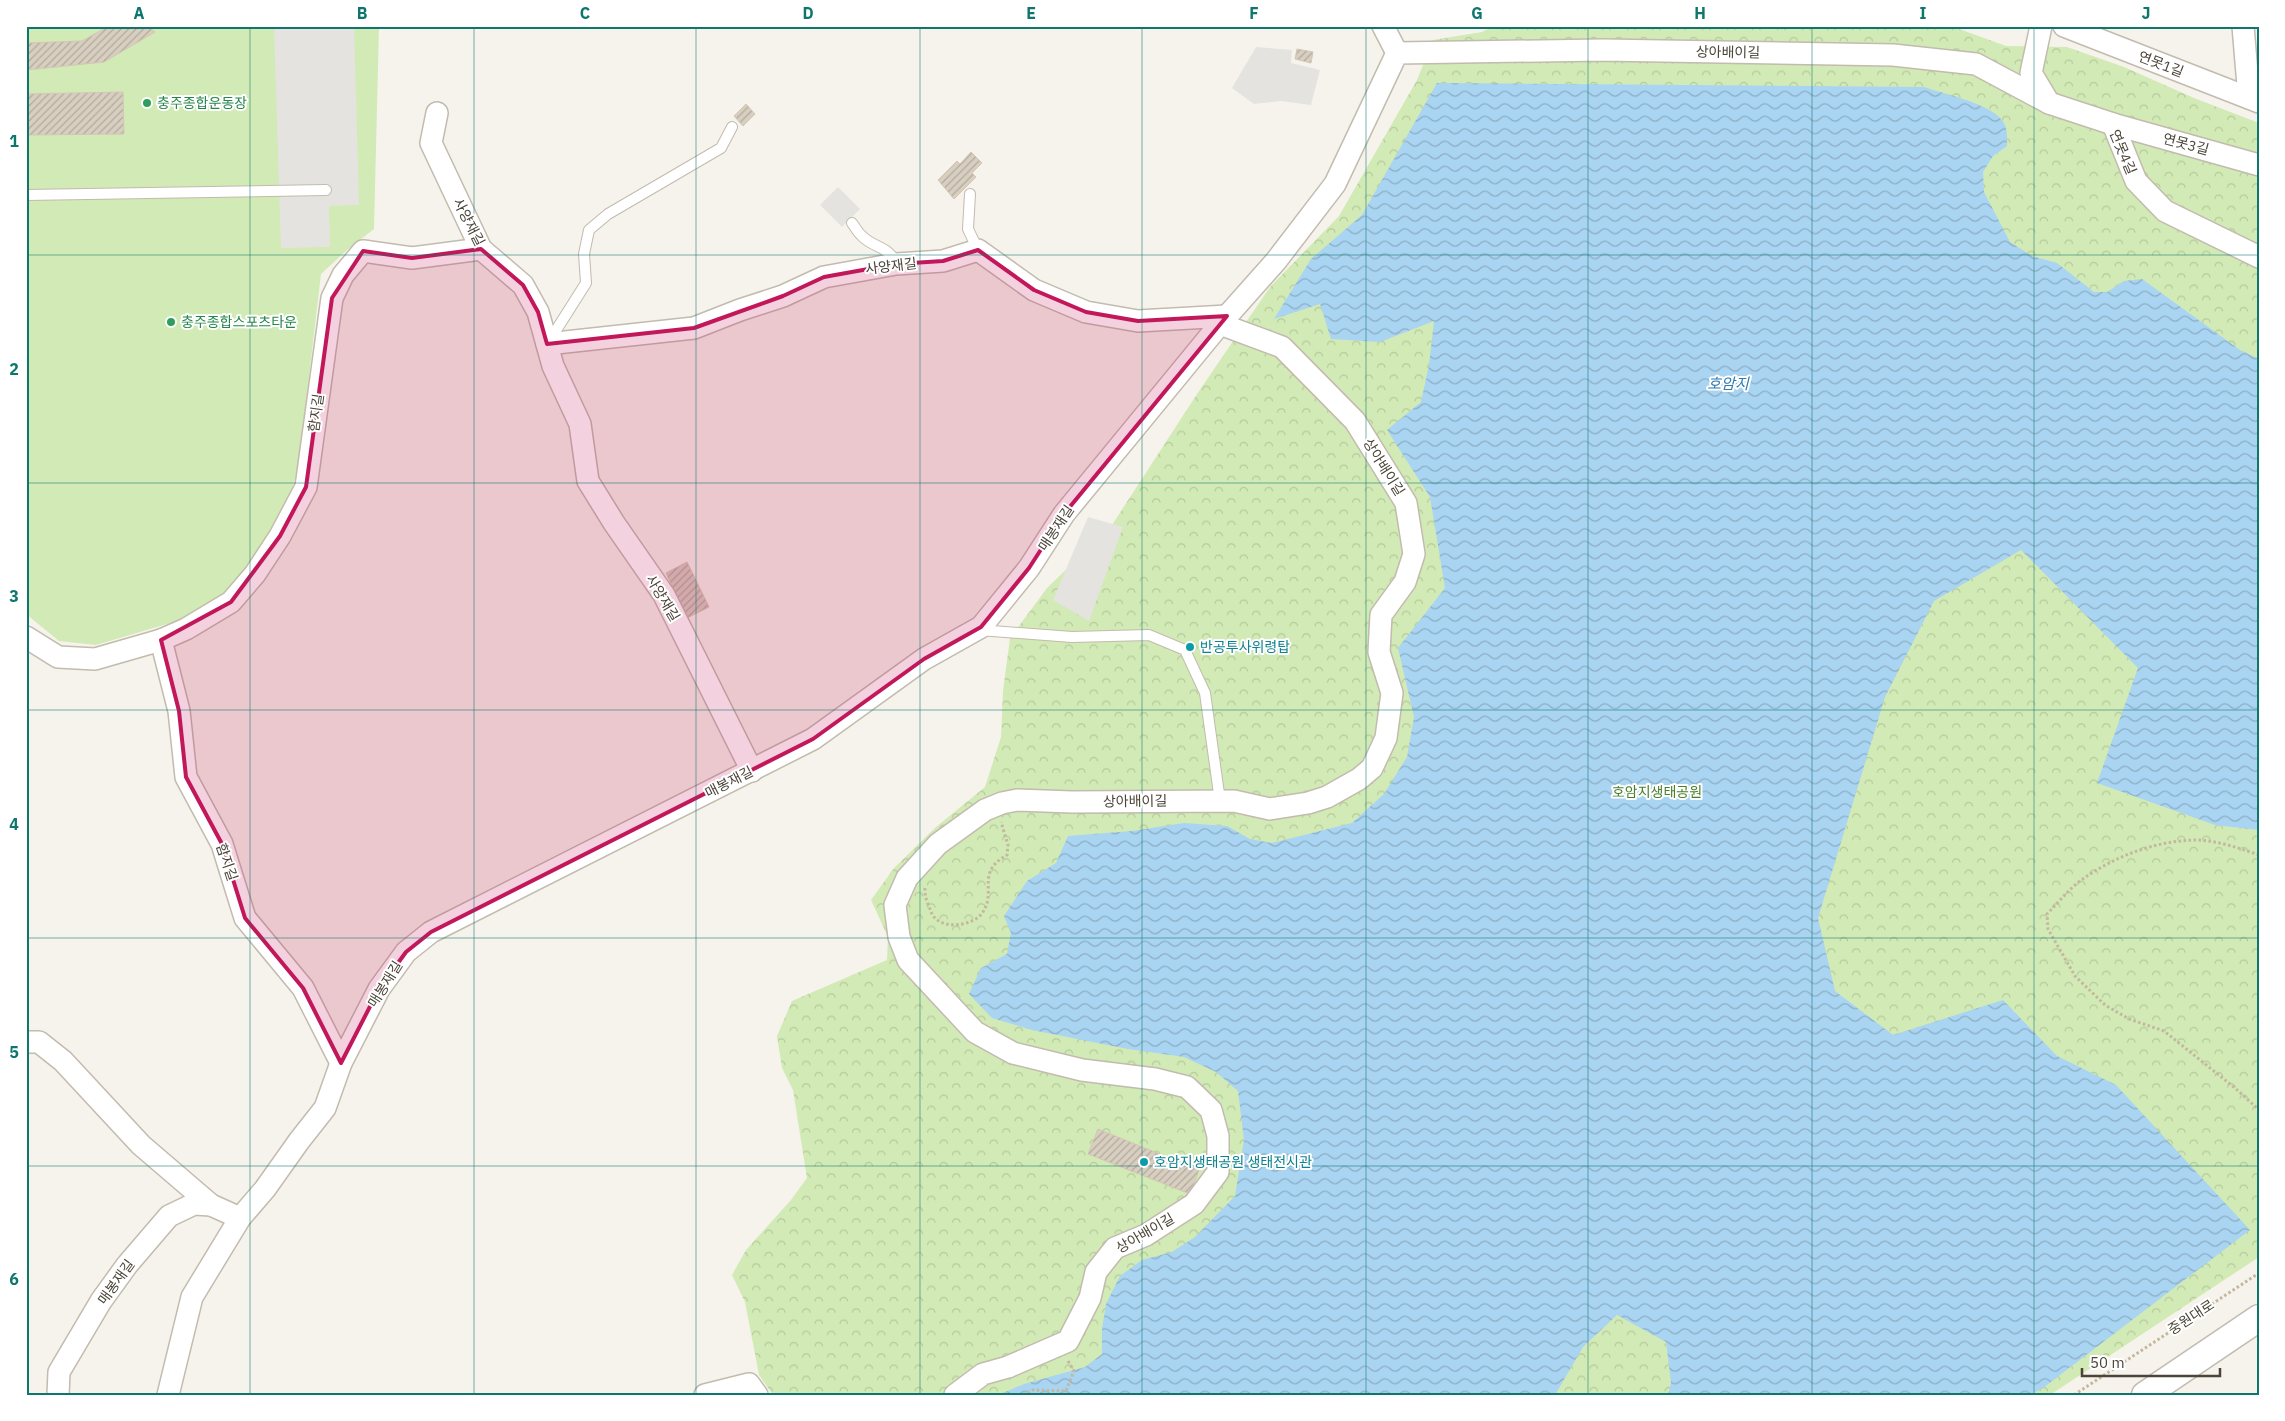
<svg xmlns="http://www.w3.org/2000/svg" width="2285" height="1421" viewBox="0 0 2285 1421" font-family="'IBM Plex Sans','Noto Sans KR',sans-serif">
  <defs>
    <pattern id="park-crowns" width="20" height="18" patternUnits="userSpaceOnUse" patternTransform="scale(1.25)"><rect width="20" height="18" fill="#d2eab5"/><path d="M2 6a3 3 0 1 1 6 0M12 15a3 3 0 1 1 6 0" fill="none" stroke="#b6ca9c"/></pattern>
    <pattern id="water-waves" width="16" height="10" patternUnits="userSpaceOnUse" patternTransform="scale(1.25)"><rect width="16" height="10" fill="#a9d4f2"/><path d="M0 5q4-4 8 0t8 0" fill="none" stroke="#8caec5"/></pattern>
    <pattern id="building-hatch" width="6" height="6" patternUnits="userSpaceOnUse" patternTransform="scale(1.25)"><rect width="6" height="6" fill="#d8cfc1"/><path d="M-1 1l2-2M0 6l6-6M5 7l2-2" fill="none" stroke="#b1aa9e"/></pattern>
  </defs>
  <rect width="100%" height="100%" fill="#f6f3ec"/>
  <path fill="#d2eab5" d="M26,26H379L374,229L347,250L321,274L299,461L288,508L263,553L232,588L177,621L96,645L59,641L26,614Z"/>
  <path fill="url(#park-crowns)" d="M1494,26H1951L2006,46L2067,47L2124,67L2194,98L2259,123V1257L2050,1395H773L759,1375L745,1302L732,1275L746,1250L791,1200L807,1178L793,1090L782,1068L777,1036L792,1001L887,960L888,937L871,900L894,868L936,827L985,787L1001,737L1003,691L1010,638L1047,588L1112,525L1197,394L1270,287L1339,216L1417,80L1433,40L1482,32Z"/>
  <g fill="#e5e3e0">
    <path d="M274,26H354L359,205L329,206L330,247L281,248Z"/>
    <path d="M1256,47L1292,50L1291,63L1320,70L1311,105L1281,101L1254,104L1232,88Z"/>
    <path d="M838,187L860,209L842,227L820,205Z"/>
    <path d="M1088,517L1123,527L1089,621L1053,600Z"/>
  </g>
  <path fill="url(#water-waves)" d="M1437,83L1924,87C1944,94 1988,103 2001,119C2008,126 2007,137 2007,146L1993,156L1983,172L1984,192L2010,242L2032,256L2057,263L2094,292H2107L2124,281L2142,279L2240,350L2259,359V830L2215,825L2097,783L2138,668L2021,550L1934,601L1885,697L1818,918L1835,991L1893,1035L2003,1000L2057,1056L2116,1085L2250,1230L2043,1388L2030,1395H1668L1671,1383L1666,1342L1617,1315L1583,1347L1555,1395H998L1024,1384L1085,1367L1102,1354V1329L1106,1304L1120,1276L1142,1260L1172,1252L1195,1237L1235,1196L1244,1140L1238,1091L1216,1072L1184,1057L1128,1049L1032,1030L992,1018L969,994L981,968L1007,954L1011,933L1004,916L1027,881L1056,863L1068,836L1132,831L1184,823L1227,826L1250,839L1272,843L1352,823L1384,794L1407,757L1414,717L1398,648L1445,588L1430,497L1387,430L1421,402L1429,365L1434,321L1380,342L1331,339L1320,304L1274,319L1311,259L1362,215Z"/>
  <g fill="url(#building-hatch)" stroke="#d3c7b4">
    <path d="M109,26H148L155,32L104,62L26,70V43L82,41Z"/>
    <path d="M1297,49L1313,52L1311,63L1295,59Z"/>
    <path d="M123,92L124,134L26,135V94Z"/>
    <path d="M746,104L755,114L743,126L734,116Z"/>
    <path d="M971,152L982,163L972,173L976,177L954,199L938,180L957,161L960,164Z"/>
    <path d="M687,562L709,607L687,618L666,573Z"/>
    <path d="M1098,1129L1199,1170L1190,1194L1088,1154Z"/>
  </g>
  <g fill="none" stroke-linecap="round" stroke-linejoin="round">
    <g stroke="#c2bbae" stroke-width="12">
      <g id="service">
        <path d="M970,194L968,229L978,250"/>
        <path d="M26,195L326,190"/>
        <path d="M852,223C855,227 858,233 862,236C873,248 890,246 896,264"/>
        <path d="M548,343L586,283L584,254L589,230L608,214L721,148L732,127"/>
        <path d="M979,630L1072,637L1149,635L1185,650L1205,693L1220,801"/>
      </g>
    </g>
    <g stroke="#c2bbae" stroke-width="24">
      <g id="minor">
        <path d="M1383,26L1397,53"/>
        <path d="M2041,26L2031,73L2049,103L2113,124L2259,165"/>
        <path d="M2064,26L2259,102"/>
        <path d="M2243,26L2249,98"/>
        <path d="M437,113L431,143L481,249L523,285L538,312L553,366L580,424L588,481L614,523L664,595L752,771"/>
        <path d="M2113,124L2136,181L2165,211L2259,257"/>
        <path d="M547,344L694,328L740,310L783,296L824,277L896,264L943,261L978,250L1034,290L1086,312L1138,321L1227,316"/>
        <path d="M26,637L58,657L95,659L161,640L186,629L231,602L255,574L280,536L306,487L332,298L343,275L363,251L412,258L481,249"/>
        <path d="M161,640L179,711L186,777L222,844L245,918L303,988L341,1063"/>
        <path d="M26,1042H39L63,1061L141,1145L211,1205L240,1218"/>
        <path d="M58,1395L59,1372L101,1301L127,1265L169,1216L194,1204L211,1205"/>
        <path d="M168,1395L192,1297L240,1218L265,1189L299,1141L325,1108L341,1063L379,989L406,952L431,932L813,739L924,659L981,627L1029,568L1064,514L1220,324"/>
        <path d="M705,1395L749,1384L757,1395"/>
        <path d="M955,1395L983,1374L1008,1367L1068,1341L1090,1298L1096,1272L1115,1248L1146,1235L1194,1204L1218,1172V1136L1211,1110L1187,1087L1155,1079L1082,1070L1013,1053L975,1032L908,960L899,937L895,905L907,878L938,844L985,810L1002,803L1017,800L1072,802L1234,801L1270,809L1308,803L1327,797L1359,779L1372,768L1386,738L1392,693L1379,652L1381,615L1405,582L1414,554L1406,503L1355,421L1282,347L1220,324L1276,261L1335,184L1397,53L1603,50L1893,55L1976,64L2049,103"/>
      </g>
    </g>
    <g stroke="#c2bbae" stroke-width="29">
      <path id="tertiary" d="M2145,1395L2259,1318"/>
    </g>
    <g stroke="#c4b79f" stroke-width="3" stroke-dasharray="2.5 2.5" stroke-linecap="butt">
      <path d="M2259,855C2239,848 2216,840 2195,840C2154,841 2113,857 2080,881C2068,890 2058,903 2047,914L2048,929L2075,976L2105,1005L2129,1019L2164,1031L2235,1088L2259,1110"/>
      <path d="M925,888C924,897 929,906 932,914C941,931 974,926 983,912C997,890 975,873 1007,855L1008,845L1001,822"/>
      <path d="M1023,1395L1032,1390L1066,1391L1074,1371L1068,1361"/>
      <path d="M2074,1395L2259,1273"/>
    </g>
    <use href="#service" stroke="#fff" stroke-width="10"/>
    <use href="#minor" stroke="#fff" stroke-width="21"/>
    <use href="#tertiary" stroke="#fff" stroke-width="26"/>
  </g>
  <path fill="#c2185b" fill-opacity="0.2" stroke="#c2185b" stroke-width="4" stroke-linejoin="round" d="M481,249L523,285L538,312L547,344L694,328L783,296L824,277L896,264L943,261L978,250L1034,290L1086,312L1138,321L1227,316L1064,514L1029,568L981,627L924,659L813,739L431,932L406,952L379,989L341,1063L303,988L245,918L222,844L186,777L179,711L161,640L231,602L280,536L306,487L332,298L363,251L412,258Z"/>
  <path fill="none" stroke="#0f766e" stroke-width="1" stroke-opacity="0.55" d="M250,26V1395M474,26V1395M696,26V1395M920,26V1395M1142,26V1395M1366,26V1395M1588,26V1395M1812,26V1395M2034,26V1395M26,255H2259M26,483H2259M26,710H2259M26,938H2259M26,1166H2259"/>
  <g fill="#2e9e5b" stroke="#fff" stroke-width="2">
    <circle cx="147" cy="103" r="5"/>
    <circle cx="171" cy="322" r="5"/>
  </g>
  <g fill="#0f9aa8" stroke="#fff" stroke-width="2">
    <circle cx="1190" cy="647" r="5"/>
    <circle cx="1144" cy="1162" r="5"/>
  </g>
  <g text-anchor="middle" stroke-width="4" stroke-linejoin="round" paint-order="stroke">
    <g font-size="14" fill="#4b4439" stroke="#fff">
      <text transform="translate(1728 52) rotate(1)" y="5">상아배이길</text>
      <text transform="translate(2161 64) rotate(21)" y="5">연못1길</text>
      <text transform="translate(2186 144) rotate(15)" y="5">연못3길</text>
      <text transform="translate(2123 152) rotate(67)" y="5">연못4길</text>
      <text transform="translate(469 222) rotate(63)" y="5">사양재길</text>
      <text transform="translate(891 266) rotate(-7)" y="5">사양재길</text>
      <text transform="translate(316 413) rotate(-82)" y="5">함지길</text>
      <text transform="translate(1384 467) rotate(58)" y="5">상아배이길</text>
      <text transform="translate(1056 528) rotate(-56)" y="5">매봉재길</text>
      <text transform="translate(663 598) rotate(59)" y="5">사양재길</text>
      <text transform="translate(729 782) rotate(-27)" y="5">매봉재길</text>
      <text transform="translate(1135 801) rotate(-1)" y="5">상아배이길</text>
      <text transform="translate(227 862) rotate(71)" y="5">함지길</text>
      <text transform="translate(385 984) rotate(-58)" y="5">매봉재길</text>
      <text transform="translate(1145 1233) rotate(-30)" y="5">상아배이길</text>
      <text transform="translate(116 1282) rotate(-54)" y="5">매봉재길</text>
      <text transform="translate(2191 1317) rotate(-33)" y="5">중원대로</text>
    </g>
    <g font-size="14" fill="#27864d" stroke="#fff" text-anchor="start">
      <text x="157" y="108">충주종합운동장</text>
      <text x="181" y="327">충주종합스포츠타운</text>
    </g>
    <g font-size="14" fill="#0d838f" stroke="#fff" text-anchor="start">
      <text x="1200" y="652">반공투사위령탑</text>
      <text x="1154" y="1167">호암지생태공원 생태전시관</text>
    </g>
    <g font-size="14" fill="#4a7f2a" stroke="#fff">
      <text x="1657" y="797">호암지생태공원</text>
    </g>
    <g font-size="15" font-style="italic" fill="#2e7ab2" stroke="#fff">
      <text x="1728" y="389">호암지</text>
    </g>
  </g>
  <rect width="2285" height="1421" fill="none" stroke="#ffffff" stroke-width="55"/>
  <path d="M2082 1368v8h138v-8" fill="none" stroke="#4b4439" stroke-width="2.5"/>
  <text x="2090" y="1368" font-size="15" fill="#4b4439" stroke="#ffffff" stroke-width="4" paint-order="stroke">50 m</text>
  <rect x="28" y="28" width="2230" height="1366" fill="none" stroke="#0f766e" stroke-width="2"/>
  <g font-size="16" text-anchor="middle" font-weight="bold" fill="#0f766e">
    <text x="139" y="19">A</text>
    <text x="362" y="19">B</text>
    <text x="585" y="19">C</text>
    <text x="808" y="19">D</text>
    <text x="1031" y="19">E</text>
    <text x="1254" y="19">F</text>
    <text x="1477" y="19">G</text>
    <text x="1700" y="19">H</text>
    <text x="1923" y="19">I</text>
    <text x="2146" y="19">J</text>
    <text x="14" y="147">1</text>
    <text x="14" y="375">2</text>
    <text x="14" y="602">3</text>
    <text x="14" y="830">4</text>
    <text x="14" y="1058">5</text>
    <text x="14" y="1285">6</text>
  </g>
</svg>
